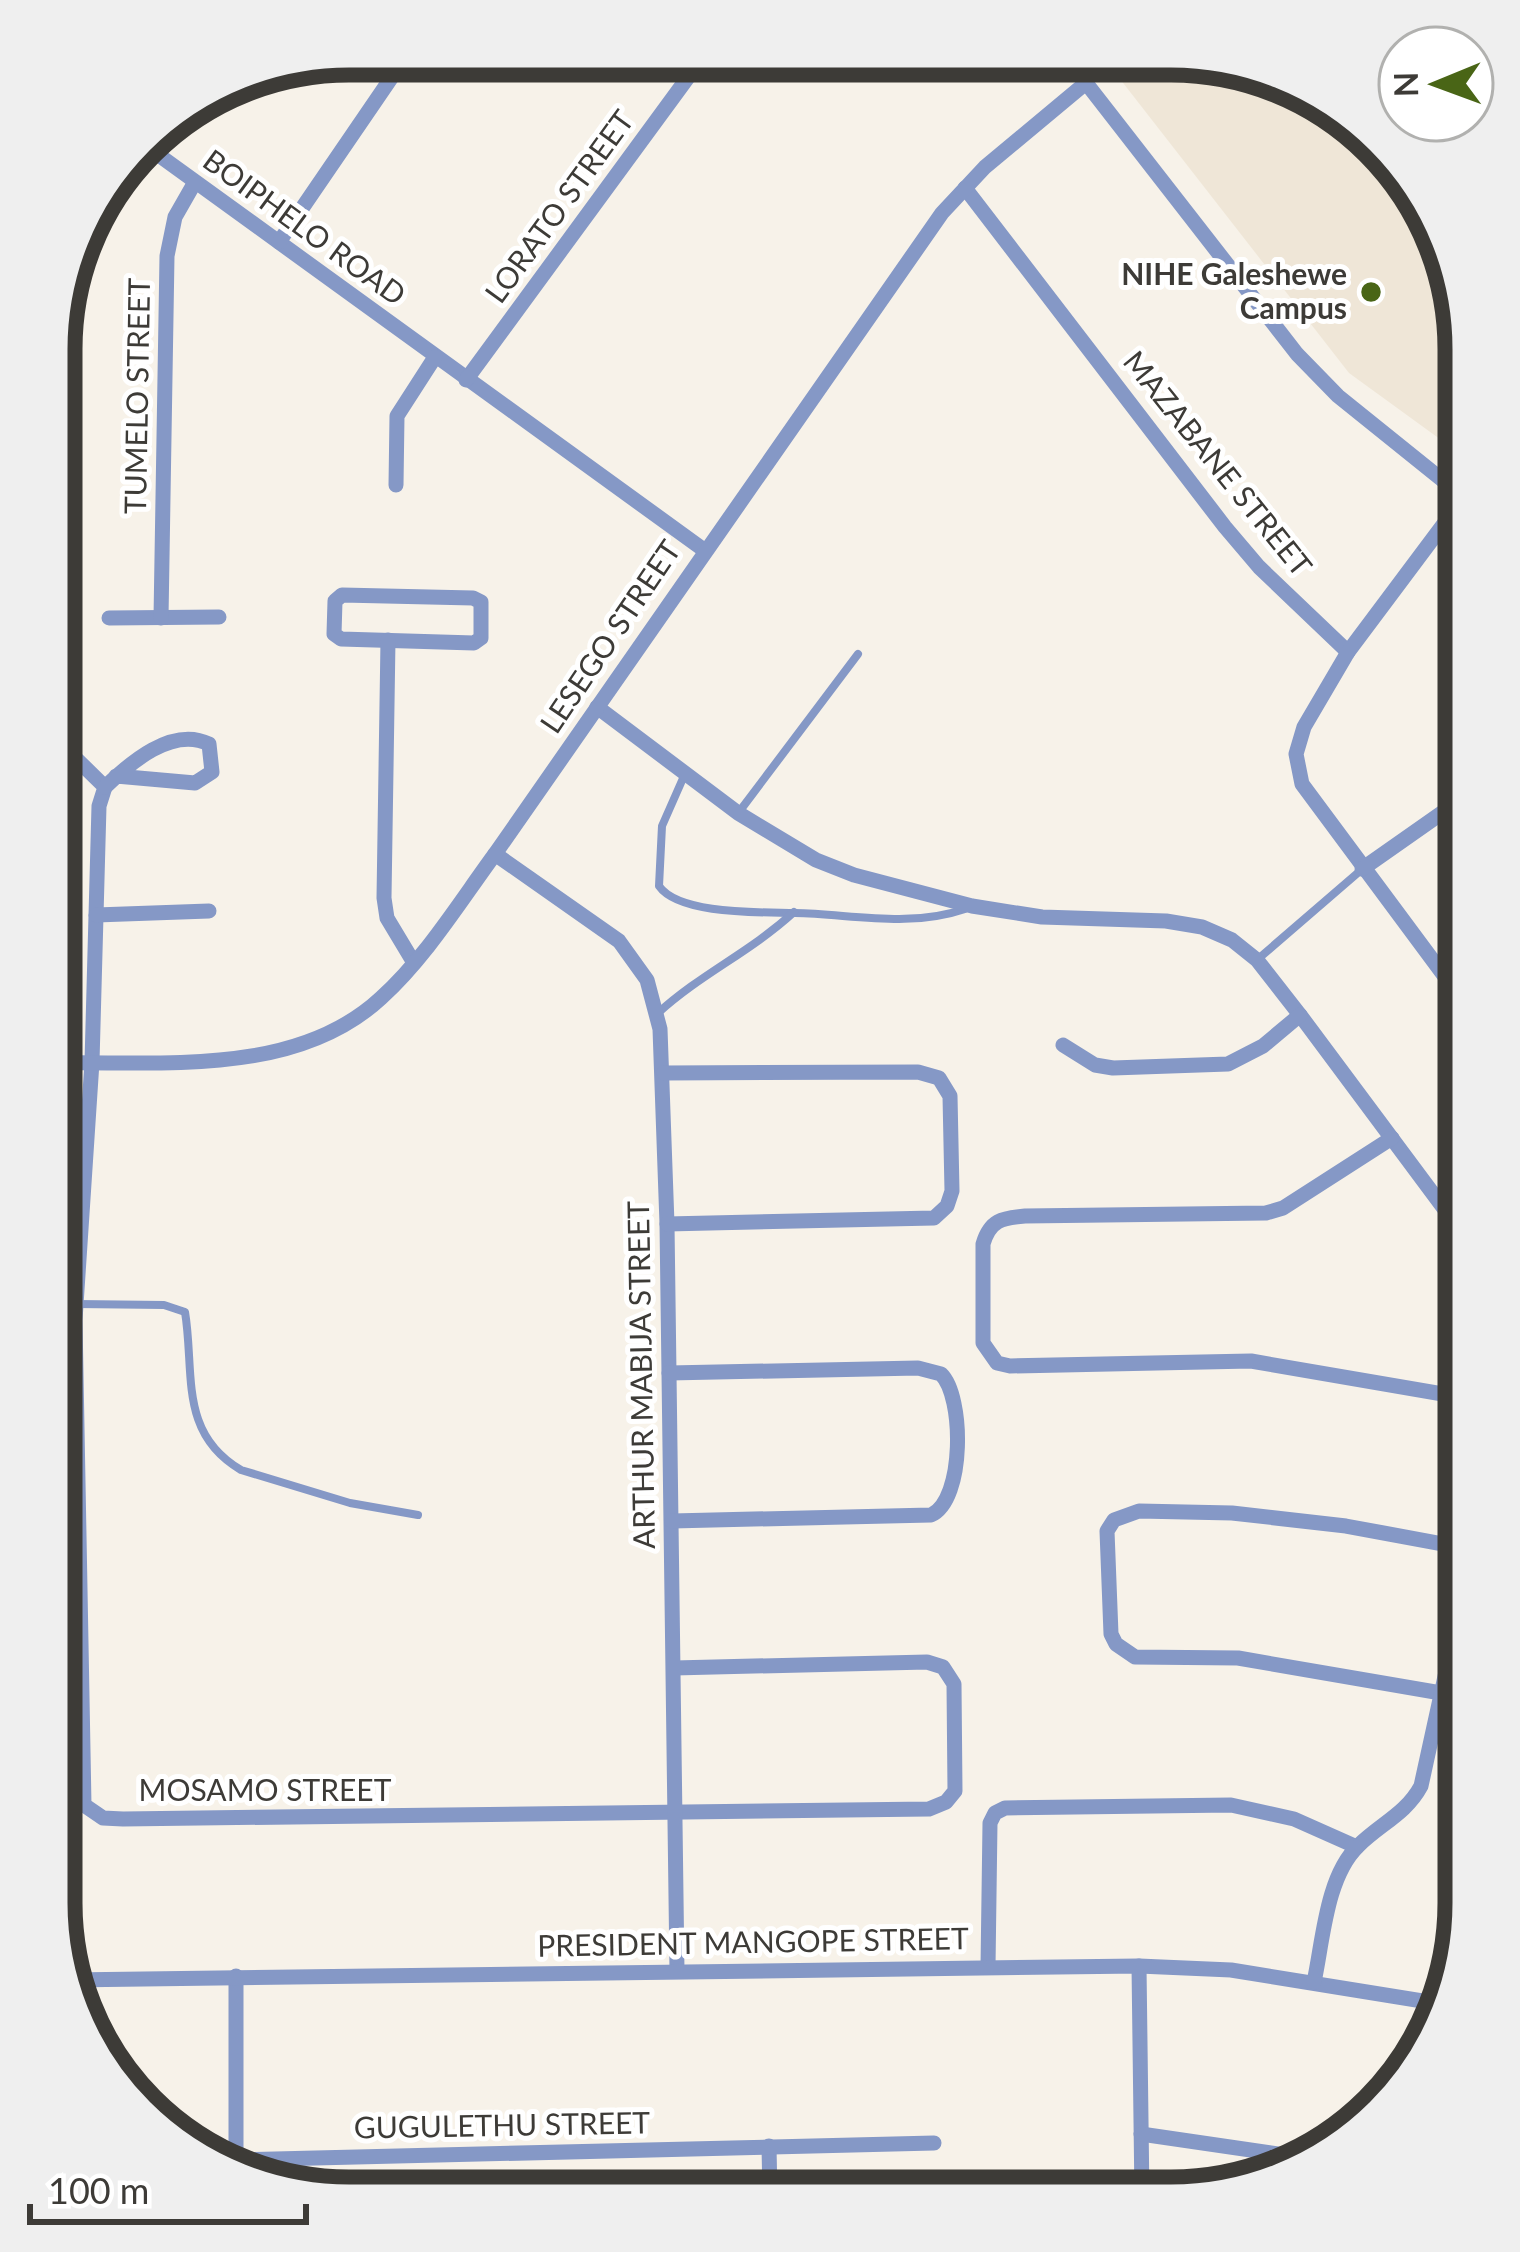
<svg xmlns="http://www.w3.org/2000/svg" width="1520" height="2252" viewBox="0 0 1520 2252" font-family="Lato,sans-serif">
  <rect width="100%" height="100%" fill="#f7f2e9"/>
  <path fill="#efe6d7" d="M1228,60L1351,115L1443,235L1466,349V458L1349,373L1106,61Z"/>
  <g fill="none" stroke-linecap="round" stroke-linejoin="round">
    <g stroke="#8598c6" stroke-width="8">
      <path d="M684,776L662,826L659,886C679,915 762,912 795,913C851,914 910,928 965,909"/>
      <path d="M739,812L858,654"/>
      <path d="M1258,959L1360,871"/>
      <path d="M658,1013C702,973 749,953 794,912"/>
      <path d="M76,1304L164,1305L185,1312C195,1372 178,1433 241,1470L350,1503L418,1515"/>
    </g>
    <g stroke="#8598c6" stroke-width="15">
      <path d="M1069,61L1297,354L1338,396L1466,499"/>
      <path d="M142,143L704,550"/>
      <path d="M965,188L1225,527L1259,567L1348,652"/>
      <path d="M279,242L398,68"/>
      <path d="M466,380L697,65"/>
      <path d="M396,485L397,416L435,357"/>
      <path d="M1464,497L1348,652L1304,727L1296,754L1302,784L1466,1005"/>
      <path d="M342,595L473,598L481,602V638L474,643L341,639L334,634L335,601Z"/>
      <path d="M109,618L219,617"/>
      <path d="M161,618L167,256L175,217L195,182"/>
      <path d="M388,640L384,898L387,918L414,963"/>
      <path d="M597,707L738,813L816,860L854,875L972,906L1042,917L1166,921L1202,927L1232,940L1257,960L1300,1015L1466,1238"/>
      <path d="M56,739L105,787L99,806L92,1062L75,1320L84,1805L103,1818L123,1819L929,1809L946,1802L955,1791L954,1684L943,1667L927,1662L674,1668"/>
      <path d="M105,787C130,763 172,726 209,744L212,772L195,783L116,776"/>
      <path d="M495,854L619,941L647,980L660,1029L667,1224L677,1971"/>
      <path d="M1362,869L1466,796"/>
      <path d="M96,915L209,911"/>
      <path d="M1063,1045L1095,1065L1113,1068L1228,1064L1263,1046L1300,1015"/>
      <path d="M55,1063C163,1061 296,1077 381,998C426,957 459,903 495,854L942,213L985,167L1087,82"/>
      <path d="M664,1073L918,1072L939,1078L950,1096L952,1191L947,1206L934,1218L667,1224"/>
      <path d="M1392,1138L1283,1208L1266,1213L1025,1216C1002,1218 990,1220 983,1244V1343L997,1363L1010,1366L1251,1361L1466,1398"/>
      <path d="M669,1373L918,1368L941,1374C964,1396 965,1500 931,1515L672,1521"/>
      <path d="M1441,1693L1238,1658L1135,1657L1116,1644L1111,1634L1107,1531L1114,1520L1139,1511L1232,1513L1346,1526L1465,1548"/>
      <path d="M1139,1966L1142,2198"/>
      <path d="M988,1967L990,1823L995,1813L1005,1808L1231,1805L1294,1819L1357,1847"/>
      <path d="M236,1976V2165"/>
      <path d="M69,1980L1139,1966L1231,1970L1435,2003"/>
      <path d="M1314,1982C1323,1941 1326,1877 1358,1846C1380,1824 1406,1814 1421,1786L1465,1585"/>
      <path d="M1141,2134L1306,2158"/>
      <path d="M769,2146L770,2197"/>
      <path d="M236,2160L934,2143"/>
    </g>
  </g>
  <circle fill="#496516" stroke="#fff" stroke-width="4.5" cx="1371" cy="292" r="12"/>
  <g text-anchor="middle" stroke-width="10" stroke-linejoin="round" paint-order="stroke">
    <g font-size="30" fill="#3d3b37" stroke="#fff">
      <text transform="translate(560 207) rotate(-54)" y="10">LORATO STREET</text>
      <text transform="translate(304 228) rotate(36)" y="10">BOIPHELO ROAD</text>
      <text transform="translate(138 396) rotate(-89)" y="10">TUMELO STREET</text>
      <text transform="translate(1217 464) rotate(51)" y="10">MAZABANE STREET</text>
      <text transform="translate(611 637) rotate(-56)" y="10">LESEGO STREET</text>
      <text transform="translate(642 1375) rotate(-91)" y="10">ARTHUR MABIJA STREET</text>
      <text x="265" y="1801">MOSAMO STREET</text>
      <text transform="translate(753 1943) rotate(-1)" y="10">PRESIDENT MANGOPE STREET</text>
      <text transform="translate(502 2126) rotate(-1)" y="10">GUGULETHU STREET</text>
    </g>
    <g font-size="30" font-weight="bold" fill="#3d3b37" stroke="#fff" text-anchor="end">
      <text x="1347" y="285">NIHE Galeshewe<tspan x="1347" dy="34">Campus</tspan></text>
    </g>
  </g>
  <path d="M0 0H1520V2252H0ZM349 75H1171A274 274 0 0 1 1445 349V1903A274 274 0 0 1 1171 2177H349A274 274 0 0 1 75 1903V349A274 274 0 0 1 349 75Z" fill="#efefef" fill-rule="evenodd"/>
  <path fill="none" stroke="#3d3b37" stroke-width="15" d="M349 75H1171A274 274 0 0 1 1445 349V1903A274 274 0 0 1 1171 2177H349A274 274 0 0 1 75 1903V349A274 274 0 0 1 349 75Z"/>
  <g transform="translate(1436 84) rotate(269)"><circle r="57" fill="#ffffff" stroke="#b1b1af" stroke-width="3"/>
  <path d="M0-9L21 45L0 30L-21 45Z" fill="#496516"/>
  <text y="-18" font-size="33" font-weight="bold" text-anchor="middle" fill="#3d3b37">N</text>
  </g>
  <path d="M30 2204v18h276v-18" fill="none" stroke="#3d3b37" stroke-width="6"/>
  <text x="48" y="2204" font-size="36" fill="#3d3b37" stroke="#ffffff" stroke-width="9" paint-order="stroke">100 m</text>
</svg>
